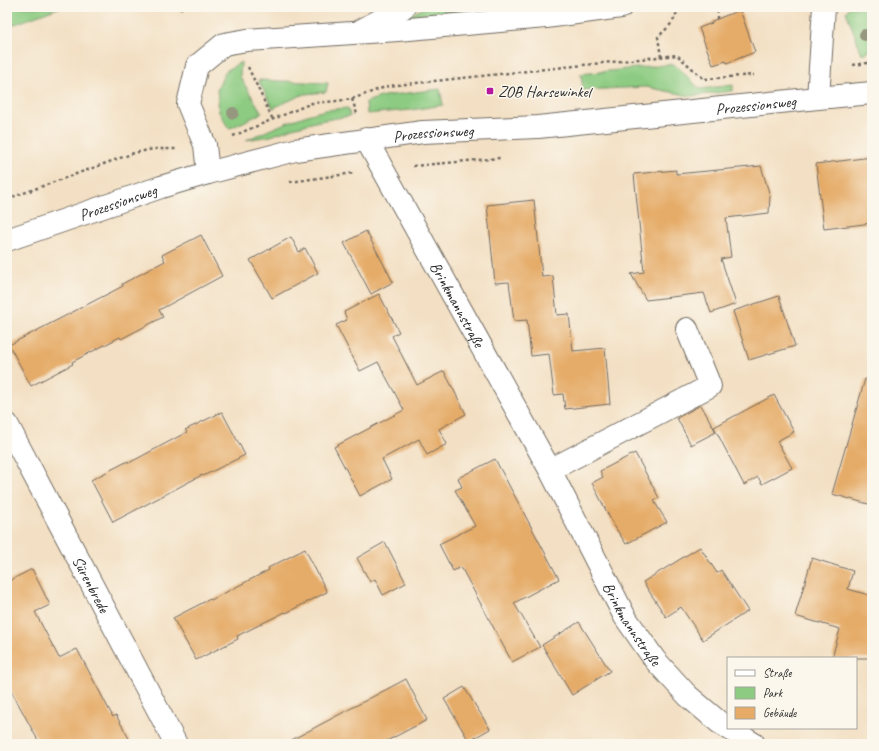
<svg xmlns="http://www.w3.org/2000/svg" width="879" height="751" viewBox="0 0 879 751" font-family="Caveat,sans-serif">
  <rect width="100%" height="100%" fill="#fbf7ec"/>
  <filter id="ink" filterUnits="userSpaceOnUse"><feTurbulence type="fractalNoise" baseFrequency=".025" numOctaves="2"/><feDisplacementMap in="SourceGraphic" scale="8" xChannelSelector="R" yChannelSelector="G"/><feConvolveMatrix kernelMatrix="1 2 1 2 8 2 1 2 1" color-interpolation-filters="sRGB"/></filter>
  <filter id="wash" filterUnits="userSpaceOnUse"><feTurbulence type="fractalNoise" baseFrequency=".012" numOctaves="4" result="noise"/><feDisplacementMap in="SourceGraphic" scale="16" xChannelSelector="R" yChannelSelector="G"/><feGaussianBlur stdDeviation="0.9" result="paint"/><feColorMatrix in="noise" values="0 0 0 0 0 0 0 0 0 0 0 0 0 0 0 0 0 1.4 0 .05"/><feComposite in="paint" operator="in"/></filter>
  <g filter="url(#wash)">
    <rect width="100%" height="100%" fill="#f3e0c4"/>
    <g fill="#8ccb81" stroke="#5c7b56">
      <path d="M7,7H61L7,27Z"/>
      <path d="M427,7H495L404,17Z"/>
      <path d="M849,7H872V50L862,54L846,12Z"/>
      <path d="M241,62L240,77L262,113L229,129L219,112L217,89L226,71Z"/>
      <path d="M674,64L700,89L733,85V91L691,96L646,87L583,90L581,74Z"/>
      <path d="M258,80L328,83L326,92L304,94L273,108Z"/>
      <path d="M440,89L443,105L411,110L367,114L366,102L384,96Z"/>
      <path d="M348,108L350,116L319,121L293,128L271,136L246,140C272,129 298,116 326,110C333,109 341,109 348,108Z"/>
    </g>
    <g id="blocks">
      <g fill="#e5ab67">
        <path d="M740,10L755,52L727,63L726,61L713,65L699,28L712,23V21Z"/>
        <path d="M872,157V223L824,229L816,164Z"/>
        <path d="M761,166L770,196L769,213L726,218L731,257L721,259L736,304L711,313L704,293L646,300L631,274L644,272L634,174L676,170V174Z"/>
        <path d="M534,200L542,277L553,276L557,315L569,314L573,351L605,348L610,404L565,409L563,394L554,395L549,354L531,356L527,320L514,321L509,282L495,283L487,205Z"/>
        <path d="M366,231L393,282L371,294L344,243Z"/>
        <path d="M201,235L222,276L159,310L163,317L121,339L120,337L72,362L73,364L31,386L9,345L123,286L122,284L165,261L162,255Z"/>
        <path d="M291,237L299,252L305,248L318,273L272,298L250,260Z"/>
        <path d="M379,294L399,332L392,336L417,385L444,371L466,414L439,429L447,444L427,455L419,439L382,459L392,479L360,496L334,447L404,410L378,362L360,371L336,325L347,320L344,312Z"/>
        <path d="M779,296L795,346L749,360L733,311Z"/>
        <path d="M865,379L872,380V505L832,494Z"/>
        <path d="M774,395L794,432L777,441L792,468L762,484L758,477L744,485L714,427Z"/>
        <path d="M701,405L716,432L691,445L677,418Z"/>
        <path d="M222,412L245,455L203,476L202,475L113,522L91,480L128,461L129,463L159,447L187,432L185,430Z"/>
        <path d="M635,453L659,498L654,501L667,522L626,544L613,524L592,483L603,477L600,471Z"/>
        <path d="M495,459L559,579L514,603L540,647L512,662L461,567L453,571L439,544L475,526L455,490L462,487L458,478Z"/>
        <path d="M385,542L406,583L383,595L375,579L370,582L357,558Z"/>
        <path d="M700,547L717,573L721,570L748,611L703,640L681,607L666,617L643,582Z"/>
        <path d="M305,549L327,592L286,613L285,612L237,636L238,639L196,660L173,618L210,599L211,600L269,570L268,568Z"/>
        <path d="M812,558L853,571L848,589L872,596V658H832L840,629L795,616Z"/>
        <path d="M32,569L50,605L35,612L59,658L77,649L113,717L116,715L132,744H40L7,683V582Z"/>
        <path d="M579,622L610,671L572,695L542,645Z"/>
        <path d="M406,679L427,720L381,744H284Z"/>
        <path d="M464,687L490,729L469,741L444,699Z"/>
      </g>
    </g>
  </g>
  <g filter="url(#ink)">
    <use href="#blocks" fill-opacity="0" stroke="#716a61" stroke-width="1"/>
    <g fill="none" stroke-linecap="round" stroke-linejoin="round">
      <g stroke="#716a61" stroke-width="24">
        <g id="minor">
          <path d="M362,30L404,7"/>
          <path d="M818,98L824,7"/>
          <path id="s1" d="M366,139L550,470L625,617L655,660L688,696L720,723L754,744"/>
          <path d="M208,173L205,145L188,104L197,66L224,44L247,40L398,30L546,17L621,7"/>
          <path id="s2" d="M7,240L161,187L208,173L295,150L423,132L538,127L818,98L872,93"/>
          <path id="s3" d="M7,424L176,744"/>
          <path d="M550,470L710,386L687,329"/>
        </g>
      </g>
      <g stroke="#716a61" stroke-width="2.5" stroke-dasharray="3 3" stroke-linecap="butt">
        <path d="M179,9L185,7"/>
        <path d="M717,19V7"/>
        <path d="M661,57L658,37C666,29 678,20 677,7"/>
        <path d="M853,65L867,63L872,62"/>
        <path d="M248,67L273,120"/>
        <path d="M352,99L357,114"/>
        <path d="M233,136L312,103L336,101L352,99L388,86L677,55L704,79L754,75"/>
        <path d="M413,166L500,158"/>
        <path d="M290,182L354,173"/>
        <path d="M7,199L134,153L153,149H176"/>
      </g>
      <use href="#minor" stroke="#fff" stroke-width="22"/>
    </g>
    <g fill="#95977e">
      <circle cx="865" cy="35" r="6"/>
      <circle cx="233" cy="113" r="6"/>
    </g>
  </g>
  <rect fill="#b5179e" stroke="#fbf7ec" stroke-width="1.5" x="486" y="87" width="8" height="8" rx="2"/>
  <g text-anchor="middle" stroke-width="3" stroke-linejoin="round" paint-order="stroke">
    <g font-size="16" fill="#2b2b2b" stroke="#fbf7ec" text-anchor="start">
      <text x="498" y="97">ZOB Harsewinkel</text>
    </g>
    <g font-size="16" fill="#2b2b2b" stroke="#fbf7ec">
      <text dy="6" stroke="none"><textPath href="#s2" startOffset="765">Prozessionsweg</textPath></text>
      <text dy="6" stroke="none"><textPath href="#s2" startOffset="441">Prozessionsweg</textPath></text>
      <text dy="6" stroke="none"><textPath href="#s2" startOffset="117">Prozessionsweg</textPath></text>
      <text dy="6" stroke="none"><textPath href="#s1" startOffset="189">Brinkmannstraße</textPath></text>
      <text dy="6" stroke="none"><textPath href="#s3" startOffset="181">Sürenbrede</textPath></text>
      <text dy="6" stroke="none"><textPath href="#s1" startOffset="553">Brinkmannstraße</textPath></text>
    </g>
  </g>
  <rect width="879" height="751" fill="none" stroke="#fbf7ec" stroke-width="24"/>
  <rect x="727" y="657" width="130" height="72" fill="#fbf7ec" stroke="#a8a59f"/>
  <rect x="735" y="670" width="20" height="6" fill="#ffffff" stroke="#a8a59f"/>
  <text x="763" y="677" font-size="12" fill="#2b2b2b">Straße</text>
  <rect x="735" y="687" width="20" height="12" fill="#8ccb81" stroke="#a8a59f"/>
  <text x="763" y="697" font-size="12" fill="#2b2b2b">Park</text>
  <rect x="735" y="707" width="20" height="12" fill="#e5ab67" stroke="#a8a59f"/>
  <text x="763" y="717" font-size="12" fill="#2b2b2b">Gebäude</text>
</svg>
